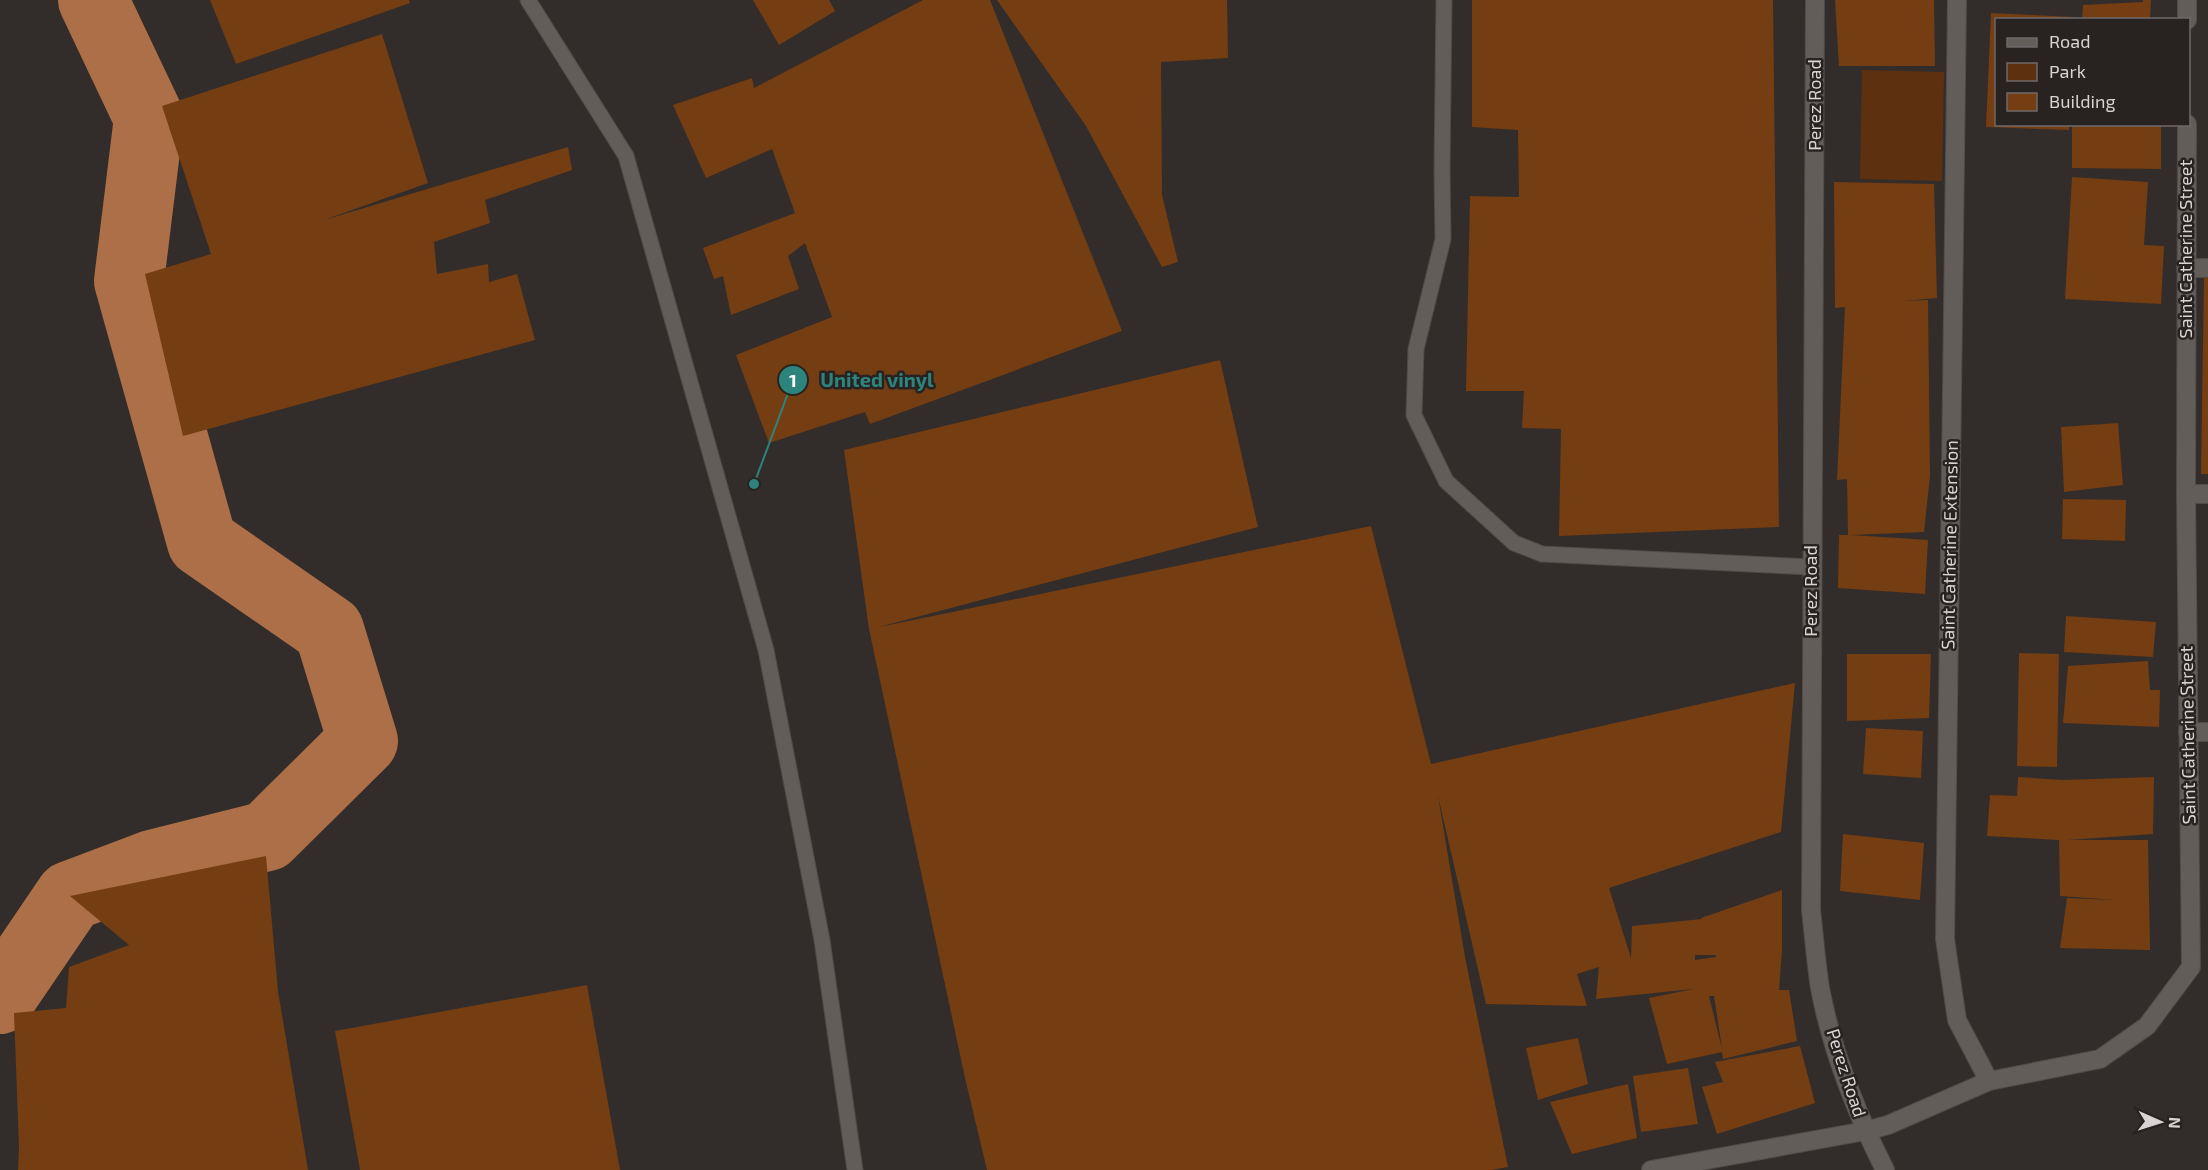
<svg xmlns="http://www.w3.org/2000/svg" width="2208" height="1170" viewBox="0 0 2208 1170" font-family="'Exo 2',sans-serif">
  <rect width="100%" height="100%" fill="#322d2a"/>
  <path fill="#5d3110" d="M1862,70L1944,72L1942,181L1860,179Z"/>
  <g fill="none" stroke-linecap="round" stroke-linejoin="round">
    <path stroke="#ac6f47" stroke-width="70" d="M0,999L70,896L152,865L267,836L363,741L329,630L202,542L129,281L149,118L93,0"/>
  </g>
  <g fill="#743d12" fill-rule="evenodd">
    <path d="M210,0H409L410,3L236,64Z"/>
    <path d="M753,0H829L835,11L779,45Z"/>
    <path d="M923,0H990L1122,331L870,424L865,412L769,443L736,355L832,317L805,243L788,256L799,289L731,315L723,276L714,279L703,248L795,213L772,149L706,178L673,105L752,78L754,88Z"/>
    <path d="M997,0H1227L1228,58L1161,62L1162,195L1178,262L1162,267L1086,126Z"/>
    <path d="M1472,0H1773L1779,527L1559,536L1561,429L1522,428L1524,391H1466L1470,196L1519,197L1518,130L1472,127Z"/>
    <path d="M1835,0H1934L1935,66H1839Z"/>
    <path d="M2143,0H2151L2150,20H2082L2083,5L2143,2Z"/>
    <path d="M1991,13L2074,17L2073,20H1996V124H2069V130L1986,127Z"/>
    <path d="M382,34L428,183L324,220L568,147L572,170L485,200L490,223L434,242L437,274L488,264L489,282L517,274L535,340L183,436L145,274L211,254L162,106Z"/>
    <path d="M2072,124H2161V169L2072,168Z"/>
    <path d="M2072,177L2148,182L2144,245L2164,246L2161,304L2065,299Z"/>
    <path d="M1834,182L1934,184L1937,298L1903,301L1928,300L1930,476L1924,532L1851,535L1928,540L1925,594L1838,588L1839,535H1848L1847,479L1837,480L1845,307L1835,308Z"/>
    <path d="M2204,278H2208V474H2201Z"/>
    <path d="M1220,360L1258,527L879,627L1371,526L1431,764L1795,683L1781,832L1609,888L1631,958L1632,926L1702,919L1701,918L1782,890V949L1779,990H1789L1797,1041L1723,1059L1722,1052L1667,1064L1649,998L1693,989L1596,999L1599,967L1577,974L1587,1006L1486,1004L1438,796L1465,957L1508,1167L1491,1170H987L965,1078L869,629L844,450ZM1695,955H1716V957L1695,960ZM1709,996H1714L1722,1049Z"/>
    <path d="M2118,423L2123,485L2064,492L2061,427Z"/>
    <path d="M2063,499L2126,500L2125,541L2062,539Z"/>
    <path d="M2066,616L2156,622L2153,657L2064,652Z"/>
    <path d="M2019,653L2059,654L2057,767L2017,766Z"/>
    <path d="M1847,654H1931L1929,718L1847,721Z"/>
    <path d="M2148,661L2150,690H2160L2159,727L2063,723L2068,666Z"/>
    <path d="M1866,728L1923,731L1921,778L1863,774Z"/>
    <path d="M2018,777L2063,780L2154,777L2153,834L2068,840H2148L2150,950L2060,948L2067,898L2115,900L2060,896L2059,840L1987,836L1990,795L2017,796Z"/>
    <path d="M1843,834L1924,843L1920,900L1840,891Z"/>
    <path d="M266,856L278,991L308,1170H18L19,1146L14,1013L66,1008L69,967L129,945L70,896Z"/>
    <path d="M587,985L620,1170H360L335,1031Z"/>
    <path d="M1578,1038L1588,1084L1538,1100L1526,1048Z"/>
    <path d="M1800,1046L1815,1103L1717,1134L1702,1087L1723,1082L1715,1062Z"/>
    <path d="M1688,1068L1698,1124L1641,1132L1633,1076Z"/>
    <path d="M1628,1084L1637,1138L1572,1154L1550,1102Z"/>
  </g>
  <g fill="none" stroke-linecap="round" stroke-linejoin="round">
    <g stroke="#4f4b49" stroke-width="17">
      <g id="service">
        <path d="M528,0L626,156L766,650L822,940L855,1170"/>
        <path d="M1444,0L1442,171L1443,239L1416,349L1414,415L1446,481L1514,543L1542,554L1811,567"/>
      </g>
    </g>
    <g stroke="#4f4b49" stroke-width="20">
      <g id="minor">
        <path d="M1957,0L1945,939L1957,1020L1989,1081"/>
        <path d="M2187,20V0"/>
        <path d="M2186,268H2208"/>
        <path d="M2186,494H2208"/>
        <path d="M2188,732H2208"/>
        <path d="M1865,1131L1888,1125L1989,1081L2100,1059L2147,1026L2191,967L2186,494L2187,124"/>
      </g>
    </g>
    <g stroke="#4f4b49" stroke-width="20">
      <g id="tertiary">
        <path d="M1815,0L1811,910C1814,936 1816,962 1820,988C1832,1052 1856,1112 1885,1170"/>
        <path d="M1651,1170L1865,1131"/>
      </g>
    </g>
    <use href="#service" stroke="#625d59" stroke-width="15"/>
    <use href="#minor" stroke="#625d59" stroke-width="18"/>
    <use href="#tertiary" stroke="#625d59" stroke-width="18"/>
  </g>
  <g text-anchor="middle" stroke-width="5" stroke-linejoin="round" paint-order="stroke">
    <g font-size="18" fill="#d8d4d3" stroke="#282321">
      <text transform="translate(1815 105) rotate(-90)" y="6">Perez Road</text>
      <text transform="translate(2186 249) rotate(-90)" y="6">Saint Catherine Street</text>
      <text transform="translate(1950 545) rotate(-89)" y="6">Saint Catherine Extension</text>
      <text transform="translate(1811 591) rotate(-90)" y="6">Perez Road</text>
      <text transform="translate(2188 735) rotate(-91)" y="6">Saint Catherine Street</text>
      <text transform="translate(1846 1073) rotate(72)" y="6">Perez Road</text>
    </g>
  </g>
  <path fill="none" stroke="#2d847d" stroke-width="2" d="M754 484L793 380"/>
  <g fill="#2d847d" stroke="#282321" stroke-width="2">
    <circle cx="754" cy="484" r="6"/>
    <circle cx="793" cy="380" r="15"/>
  </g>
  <g font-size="18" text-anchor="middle" font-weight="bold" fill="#fff">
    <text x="793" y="387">1</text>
  </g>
  <g font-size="20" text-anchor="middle" font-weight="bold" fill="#2d847d" stroke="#282321" stroke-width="5" stroke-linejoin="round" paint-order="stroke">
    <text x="877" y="387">United vinyl</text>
  </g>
  <rect x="1995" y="18" width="195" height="108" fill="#282321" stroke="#6e6a68" stroke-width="1.5"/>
  <rect x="2007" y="38" width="30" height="9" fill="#625d59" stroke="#6e6a68" stroke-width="1.5"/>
  <text x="2049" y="48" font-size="18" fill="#d8d4d3">Road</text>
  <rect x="2007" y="63" width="30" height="18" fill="#5d3110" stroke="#6e6a68" stroke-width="1.5"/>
  <text x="2049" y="78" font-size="18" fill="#d8d4d3">Park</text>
  <rect x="2007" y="93" width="30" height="18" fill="#743d12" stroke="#6e6a68" stroke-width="1.5"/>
  <text x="2049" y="108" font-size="18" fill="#d8d4d3">Building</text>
  <g transform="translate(2160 1122) rotate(93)" stroke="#282321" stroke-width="4.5" paint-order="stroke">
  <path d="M0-4.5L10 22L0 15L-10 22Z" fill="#d8d4d3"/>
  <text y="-9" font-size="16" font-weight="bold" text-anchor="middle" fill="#d8d4d3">N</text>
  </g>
</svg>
